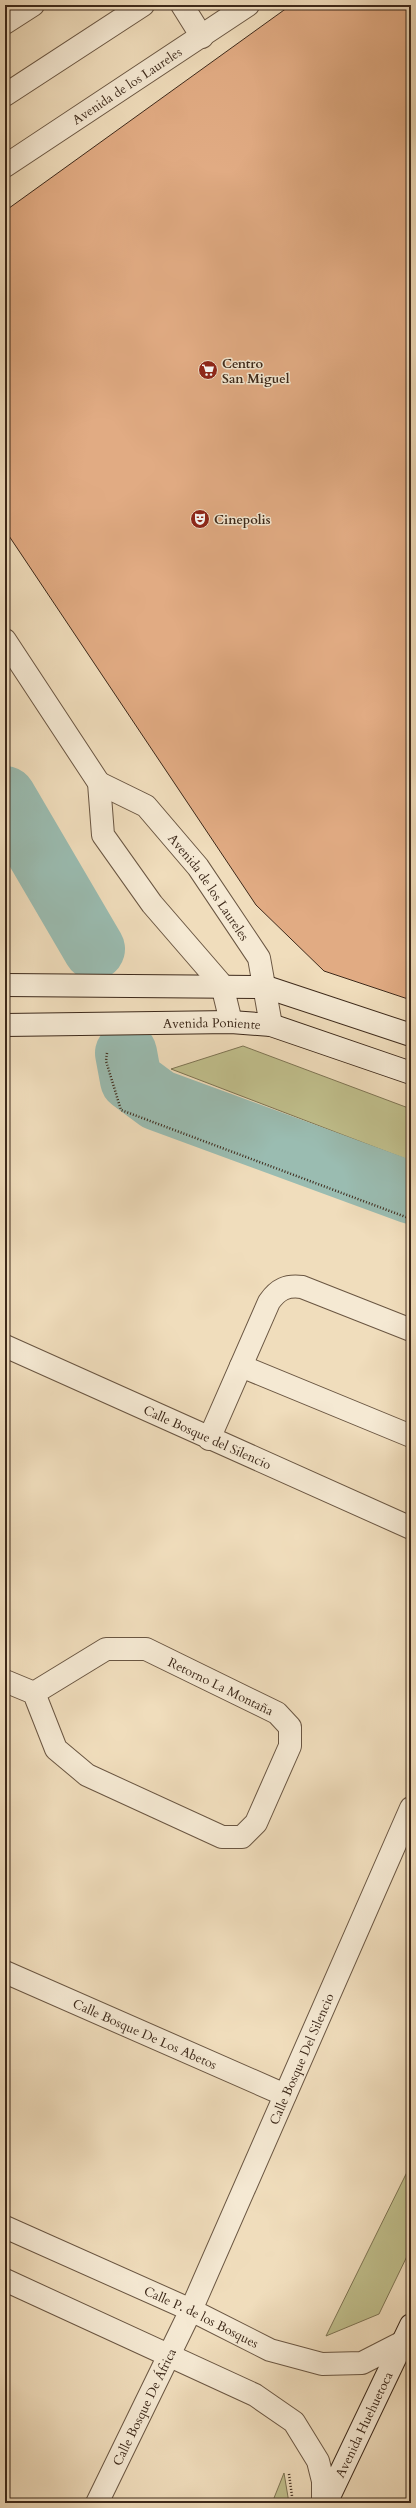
<svg xmlns="http://www.w3.org/2000/svg" width="416" height="2508" viewBox="0 0 416 2508" font-family="Cardo,serif">
  <rect width="100%" height="100%" fill="#f0ddbc"/>
  <filter id="stains"><feTurbulence type="fractalNoise" baseFrequency=".005" numOctaves="4"/><feColorMatrix values="0 0 0 0 .2 0 0 0 0 .09 0 0 0 0 .02 0 0 0 .5 -.17"/></filter>
  <radialGradient id="worn" r=".72"><stop offset=".6" stop-color="#630" stop-opacity="0"/><stop offset="1" stop-color="#630" stop-opacity=".3"/></radialGradient>
  <g fill="#c0bf8c" stroke="#7e7453">
    <path d="M243,1046L411,1109V1161L171,1069Z"/>
    <path d="M411,2164V2248L379,2314L326,2336Z"/>
    <path d="M284,2473L289,2503H272Z"/>
  </g>
  <g fill="none" stroke-linecap="round" stroke-linejoin="round">
    <g stroke="#9abcb1" stroke-width="62">
      <path d="M5,797L94,949"/>
      <path d="M126,1053L131,1080L158,1100L411,1193"/>
    </g>
  </g>
  <path fill="#e1ab83" stroke="#3d291a" d="M291,5H411V1000L324,971L256,905L5,530V211Z"/>
  <g fill="none" stroke-linecap="round" stroke-linejoin="round">
    <g stroke="#6a5642" stroke-width="24">
      <g id="minor">
        <path d="M182,5L202,37"/>
        <path d="M5,23L33,5"/>
        <path d="M5,95L143,5"/>
        <path id="s1" d="M5,166L248,5"/>
        <path d="M5,640L99,783L103,835L152,904L222,985L231,1022"/>
        <path id="s2" d="M99,783L146,806L198,867L259,958L271,1025"/>
        <path id="s3" d="M5,1346L411,1528"/>
        <path d="M241,1366L411,1436"/>
        <path d="M209,1439L269,1302C278,1289 287,1285 302,1287L411,1330"/>
        <path d="M5,1681L34,1693L56,1749L87,1775L222,1837H242L256,1823L290,1746V1727L277,1713L146,1649H106L34,1693"/>
        <path id="s4" d="M5,1972L285,2095"/>
        <path id="s5" d="M97,2503L191,2310L411,1808"/>
      </g>
    </g>
    <g stroke="#6a5642" stroke-width="24">
      <g id="tertiary">
        <path id="s6" d="M5,2227L191,2310L270,2350L322,2364L362,2363L403,2342"/>
        <path d="M5,2280L255,2395L294,2422L318,2461L323,2481V2503"/>
      </g>
    </g>
    <g stroke="#3d291a" stroke-width="24">
      <g id="secondary">
        <path d="M5,985L266,987L411,1035"/>
        <path id="s7" d="M5,1025L231,1022L271,1025L411,1073"/>
        <path id="s8" d="M326,2503L411,2325"/>
      </g>
    </g>
    <g stroke="#3d291a" stroke-width="2.5" stroke-dasharray="1 2" stroke-linecap="butt">
      <path d="M107,1053L106,1061L121,1110L411,1219"/>
      <path d="M289,2474L292,2496"/>
    </g>
    <use href="#minor" stroke="#f5e9d3" stroke-width="22"/>
    <use href="#tertiary" stroke="#f5e9d3" stroke-width="22"/>
    <use href="#secondary" stroke="#f5e9d3" stroke-width="22"/>
  </g>
  <defs>
    <g id="supermarket-disc" transform="scale(1)"><circle r="9.5" fill="#8f2418" stroke="#f5e9d3"/><path d="M-6-5.5h2.5l.6 2H6L4.5 2H-2.5L-4.4-4H-6ZM-1.5 3.2a1.3 1.3 0 1 0 .1 0ZM3 3.2a1.3 1.3 0 1 0 .1 0Z" fill="#fff"/></g>
    <g id="theatre-disc" transform="scale(1)"><circle r="9.5" fill="#8f2418" stroke="#f5e9d3"/><path d="M-5-5.5Q0-4 5-5.5V0Q5 5 0 6Q-5 5-5 0ZM-3.3-2.5H-1v1.5H-3.3ZM1-2.5H3.3v1.5H1ZM-2.8 1Q0 5.5 2.8 1Z" fill="#fff"/></g>
  </defs>
  <g fill-rule="evenodd">
    <use href="#supermarket-disc" x="208" y="370"/>
    <use href="#theatre-disc" x="200" y="519"/>
  </g>
  <g text-anchor="middle" stroke-width="3" stroke-linejoin="round" paint-order="stroke">
    <g font-size="13" fill="#3d291a" stroke="#f5e9d3">
      <text dy="5" stroke="none"><textPath href="#s1" startOffset="146">Avenida de los Laureles</textPath></text>
      <text dy="5" stroke="none"><textPath href="#s2" startOffset="155">Avenida de los Laureles</textPath></text>
      <text dy="5" stroke="none"><textPath href="#s7" startOffset="207">Avenida Poniente</textPath></text>
      <text dy="5" stroke="none"><textPath href="#s3" startOffset="222">Calle Bosque del Silencio</textPath></text>
      <text transform="translate(221 1686) rotate(26)" y="5">Retorno La Montaña</text>
      <text dy="5" stroke="none"><textPath href="#s4" startOffset="153">Calle Bosque De Los Abetos</textPath></text>
      <text dy="5" stroke="none"><textPath href="#s5" startOffset="489">Calle Bosque Del Silencio</textPath></text>
      <text dy="5" stroke="none"><textPath href="#s6" startOffset="216">Calle P. de los Bosques</textPath></text>
      <text dy="5" stroke="none"><textPath href="#s5" startOffset="107">Calle Bosque De África</textPath></text>
      <text dy="5" stroke="none"><textPath href="#s8" startOffset="87">Avenida Huehuetoca</textPath></text>
    </g>
    <g font-size="13" font-weight="bold" fill="#3d291a" stroke="#f5e9d3" text-anchor="start">
      <text x="222" y="368">Centro<tspan x="222" dy="15">San Miguel</tspan></text>
      <text x="214" y="524">Cinepolis</text>
    </g>
  </g>
  <rect width="416" height="2508" fill="none" stroke="#f0ddbc" stroke-width="20"/>
  <rect x="6" y="6" width="404" height="2496" fill="none" stroke="#3d291a" stroke-width="2"/>
  <rect x="10" y="10" width="396" height="2488" fill="none" stroke="#3d291a"/>
  <rect width="100%" height="100%" filter="url(#stains)"/>
  <rect width="100%" height="100%" fill="url(#worn)"/>
</svg>
